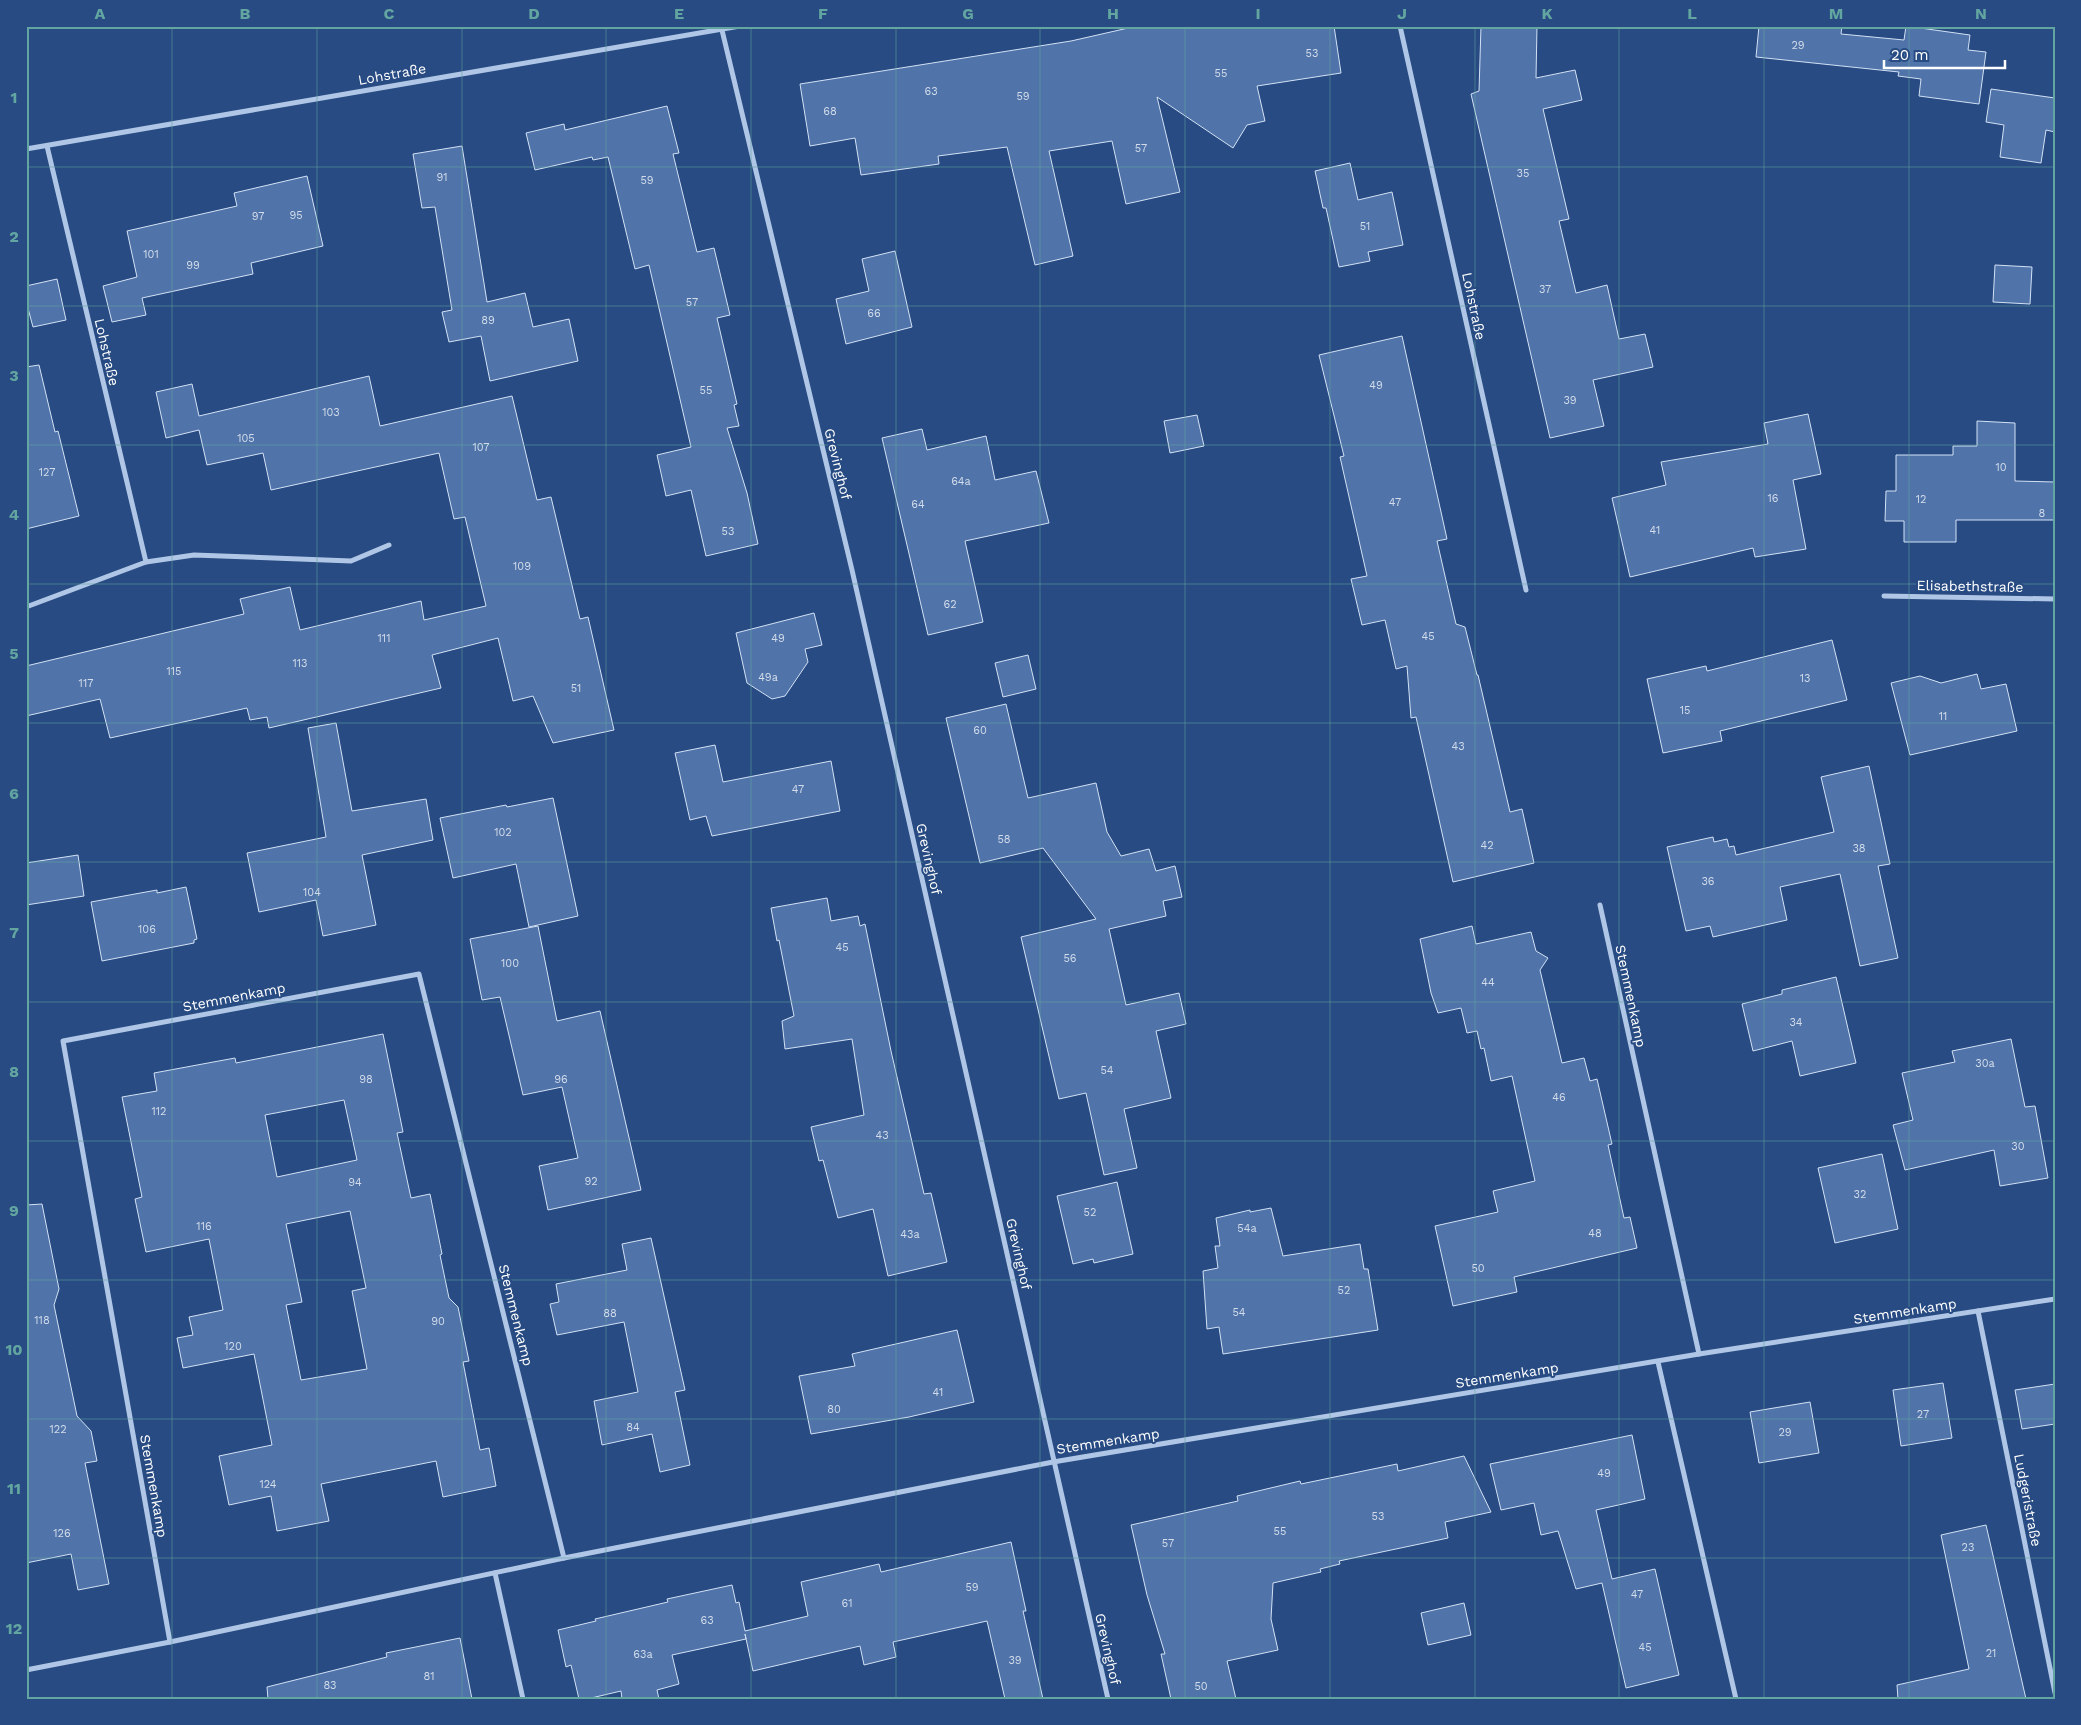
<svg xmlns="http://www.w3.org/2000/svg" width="2081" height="1725" viewBox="0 0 2081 1725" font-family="'Work Sans',sans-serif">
  <rect width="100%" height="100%" fill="#274b82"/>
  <g fill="#5074aa" stroke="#d3e1f5" fill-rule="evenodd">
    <path d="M1137,26H1334L1341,73L1257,86L1265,121L1247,125L1233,148L1157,97L1180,192L1126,204L1112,141L1049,151L1073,256L1035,265L1007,147L938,156L939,164L861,175L855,138L810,146L800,84L1071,41Z"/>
    <path d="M1481,26H1537L1536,78L1575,70L1582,100L1543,109L1569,219L1559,221L1576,293L1607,285L1619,339L1645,334L1653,367L1593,380L1604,426L1550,438L1471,94L1479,91Z"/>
    <path d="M1759,26H1842L1841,34L1904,40L1906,26L1970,35L1968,50L1986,52L1979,104L1919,96L1921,79L1898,76L1899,72L1756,57Z"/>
    <path d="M1991,89L2055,98V132L2046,130L2041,163L2000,157L2004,125L1986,122Z"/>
    <path d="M667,106L679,153L673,154L697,252L714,248L730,315L717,318L737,404L734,405L739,426L727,428L747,493L758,544L706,556L691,490L666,496L657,455L691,447L649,265L635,269L608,157L593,160L592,157L535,170L526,133L564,124L565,130Z"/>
    <path d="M462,146L487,302L525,293L533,327L569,319L578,361L490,381L481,336L449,342L442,312L452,310L435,207L422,208L413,154Z"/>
    <path d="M1350,163L1358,200L1392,192L1403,245L1368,252L1370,261L1339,267L1326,208H1323L1315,171Z"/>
    <path d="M307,176L323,246L251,263L253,274L142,298L146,315L112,322L103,286L137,277L127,231L237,206L234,193Z"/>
    <path d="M895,251L912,327L846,344L836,299L869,291L862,259Z"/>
    <path d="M1995,265L2032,267L2030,304L1993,302Z"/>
    <path d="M57,279L66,320L33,327L26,301V286Z"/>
    <path d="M1402,336L1447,539L1437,541L1456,624L1465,627L1477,675H1478L1510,812L1522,809L1534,863L1453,882L1416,717L1411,718L1407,666L1396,669L1385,620L1362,625L1351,579L1367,576L1340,457L1344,456L1319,355Z"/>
    <path d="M39,365L55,432L58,431L79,516L26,529V367Z"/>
    <path d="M369,376L380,426L512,396L537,500L551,497L580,619L588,617L614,730L553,743L533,696L513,701L498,638L432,655L441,688L269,728L267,717L250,720L247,708L110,738L100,699L26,716V666L244,614L240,599L290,587L300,630L421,601L424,620L486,606L465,517L454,519L439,453L271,490L263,453L207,465L199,430L166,438L156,392L192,384L199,416Z"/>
    <path d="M1808,414L1821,474L1793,480L1806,549L1755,557L1753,548L1630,577L1612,498L1666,485L1661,462L1768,444L1764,423Z"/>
    <path d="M1197,415L1204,446L1170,453L1164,421Z"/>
    <path d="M1977,421L2015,423V481L2055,482V520H1956V542H1904V521H1885L1886,491H1896V455H1953V446H1977Z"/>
    <path d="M922,429L927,450L986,436L995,480L1036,471L1049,523L965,541L983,622L928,635L882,438Z"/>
    <path d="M814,613L822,645L805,649L808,662L785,696L772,699L747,683L736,633Z"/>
    <path d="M1832,640L1847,700L1720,731L1722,741L1663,753L1647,679L1706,666L1707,671Z"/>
    <path d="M1028,655L1036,689L1003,697L995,663Z"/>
    <path d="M1977,674L1981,689L2006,684L2017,731L1910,755L1891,683L1920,676L1941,683Z"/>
    <path d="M1006,704L1028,798L1096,783L1107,832L1121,856L1149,849L1156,871L1175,866L1182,897L1163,901L1166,916L1109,929L1126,1005L1179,993L1186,1024L1156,1031L1171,1098L1124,1109L1137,1168L1104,1175L1086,1093L1059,1099L1021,937L1096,919L1043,848L980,863L946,718Z"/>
    <path d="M336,723L352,811L426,799L433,840L362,855L376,925L323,936L316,900L259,912L247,853L326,837L308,728Z"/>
    <path d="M715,745L723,782L831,761L840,811L712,836L706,816L690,820L675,753Z"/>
    <path d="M1869,766L1890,864L1878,866L1898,958L1860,966L1840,874L1780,887L1787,920L1713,937L1710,926L1686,931L1667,847L1713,837L1714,842L1727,839L1729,847L1734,846L1736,855L1834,832L1821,777Z"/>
    <path d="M553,798L578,916L529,927L516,864L453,878L440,818L506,805L507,807Z"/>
    <path d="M78,855L84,896L26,905V863Z"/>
    <path d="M186,887L197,939L194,940V943L102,961L91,902L157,890V893Z"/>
    <path d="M827,898L831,921L858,916L860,926L865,924L891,1051L924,1194L931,1193L947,1262L888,1276L873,1209L838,1218L823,1160L819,1161L811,1127L864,1115L852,1039L785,1049L782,1021L794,1016L779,940L777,941L771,908Z"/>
    <path d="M538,926L557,1021L600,1011L641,1190L548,1210L539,1166L578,1158L562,1087L523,1095L500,997L482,1000L470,939Z"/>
    <path d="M1472,926L1476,944L1531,932L1536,951L1548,958L1540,970L1562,1063L1584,1058L1590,1081L1597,1079L1612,1144L1608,1145L1624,1218L1630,1217L1637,1248L1514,1277L1517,1292L1453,1306L1435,1226L1498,1212L1493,1191L1535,1181L1512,1076L1491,1081L1484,1048L1481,1049L1477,1031L1467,1033L1461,1008L1438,1013L1431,993L1420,939Z"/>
    <path d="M1836,977L1856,1063L1800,1076L1792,1041L1753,1051L1742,1004L1782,994V990Z"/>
    <path d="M383,1034L403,1132L397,1133L411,1198L430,1194L442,1254L440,1255L449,1298L458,1307L469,1361L463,1362L480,1450L489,1448L496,1486L443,1497L436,1461L321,1484L329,1521L277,1531L271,1496L229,1505L219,1456L272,1445L254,1354L183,1368L177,1338L193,1335L189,1317L223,1310L209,1239L146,1252L135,1199L142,1197L122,1097L157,1091L154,1073L235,1058L236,1063ZM344,1100L357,1160L277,1177L265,1115ZM350,1211L366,1288L352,1291L367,1369L301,1380L286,1305L302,1302L286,1224Z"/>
    <path d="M2011,1039L2025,1107L2035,1106L2048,1178L2000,1186L1994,1150L1905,1170L1893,1125L1913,1120L1902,1073L1955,1062L1952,1051Z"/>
    <path d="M1882,1154L1898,1229L1835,1243L1818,1168Z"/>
    <path d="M1117,1182L1133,1254L1094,1263L1093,1259L1073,1264L1057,1196Z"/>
    <path d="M42,1204L59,1289L54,1305L77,1416L91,1431L97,1461L85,1463L109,1584L78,1590L71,1554L26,1563V1205Z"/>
    <path d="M1271,1208L1283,1256L1360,1244L1364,1269H1368L1378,1330L1223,1354L1219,1327L1207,1329L1203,1271L1218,1268L1215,1246H1220L1216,1218L1250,1210V1212Z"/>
    <path d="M651,1238L685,1390L675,1392L690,1465L660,1472L652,1434L602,1445L594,1401L638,1392L624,1322L557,1335L550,1304L559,1302L556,1284L627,1270L622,1244Z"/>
    <path d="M957,1330L974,1402L909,1417L811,1434L799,1376L855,1366L852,1354Z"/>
    <path d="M1943,1383L1952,1438L1901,1446L1893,1390Z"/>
    <path d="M2055,1384V1424L2022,1429L2015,1390Z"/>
    <path d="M1810,1402L1819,1453L1759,1463L1750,1412Z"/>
    <path d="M1632,1435L1645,1499L1596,1510L1612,1579L1655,1569L1679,1675L1626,1688L1602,1583L1576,1589L1558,1531L1541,1535L1534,1503L1501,1510L1490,1464Z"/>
    <path d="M1464,1456L1491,1512L1445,1522L1448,1538L1339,1561L1340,1564L1320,1569L1321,1572L1273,1583L1271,1619L1278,1650L1227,1661L1236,1699H1171L1161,1654H1165L1147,1595L1131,1525L1238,1501L1237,1496L1300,1481L1301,1484L1397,1464L1398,1471Z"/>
    <path d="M1986,1525L2026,1699H1898L1897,1685L1969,1669L1941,1535Z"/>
    <path d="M1011,1542L1026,1611H1023L1043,1699H1005L987,1621L893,1642L896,1657L864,1665L860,1646L753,1671L745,1634L746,1639L672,1655L679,1684L657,1690L659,1699H622L621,1691L587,1699H579L571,1665L566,1667L558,1630L596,1621L595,1619L668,1602L667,1599L732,1585L736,1603L739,1602L745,1631L808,1616L801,1582L879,1564L881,1572Z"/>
    <path d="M1464,1603L1471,1635L1428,1645L1421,1613Z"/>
    <path d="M460,1638L472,1699H268L267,1687L387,1657L386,1653Z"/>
  </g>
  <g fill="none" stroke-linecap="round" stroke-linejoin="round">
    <g stroke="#b0c6e6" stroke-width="5">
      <path d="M721,26L852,570L1108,1699"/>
      <path d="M1400,26L1526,590"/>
      <path d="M26,149L740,26"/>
      <path d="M146,562L194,555L351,561L389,545"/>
      <path d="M1884,596L2055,599"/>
      <path d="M26,607L146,562L47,146"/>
      <path d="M1600,905L1699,1354"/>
      <path d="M1978,1311L2055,1693"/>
      <path d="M1658,1362L1736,1699"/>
      <path d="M495,1573L523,1699"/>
      <path d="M170,1642L63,1041L419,974L564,1558"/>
      <path d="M26,1670L170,1642L564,1558L1053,1462L1699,1354L2055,1299"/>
    </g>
  </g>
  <path fill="none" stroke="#63a6a1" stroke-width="1" stroke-opacity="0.55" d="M172,26V1699M317,26V1699M462,26V1699M606,26V1699M751,26V1699M896,26V1699M1040,26V1699M1185,26V1699M1330,26V1699M1475,26V1699M1619,26V1699M1764,26V1699M1909,26V1699M26,167H2055M26,306H2055M26,445H2055M26,584H2055M26,723H2055M26,862H2055M26,1002H2055M26,1141H2055M26,1280H2055M26,1419H2055M26,1558H2055"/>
  <g text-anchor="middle" stroke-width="4" stroke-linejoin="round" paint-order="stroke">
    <g font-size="11" fill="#d3dcea">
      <text x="1798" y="49">29</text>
      <text x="1312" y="57">53</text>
      <text x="1221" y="77">55</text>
      <text x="931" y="95">63</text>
      <text x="1023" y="100">59</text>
      <text x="830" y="115">68</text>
      <text x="1141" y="152">57</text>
      <text x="1523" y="177">35</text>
      <text x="442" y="181">91</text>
      <text x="647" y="184">59</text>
      <text x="296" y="219">95</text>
      <text x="258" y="220">97</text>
      <text x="1365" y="230">51</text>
      <text x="151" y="258">101</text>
      <text x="193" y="269">99</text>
      <text x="1545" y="293">37</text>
      <text x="692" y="306">57</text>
      <text x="874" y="317">66</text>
      <text x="488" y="324">89</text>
      <text x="1376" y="389">49</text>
      <text x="706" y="394">55</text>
      <text x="1570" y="404">39</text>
      <text x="331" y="416">103</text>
      <text x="246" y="442">105</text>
      <text x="481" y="451">107</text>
      <text x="2001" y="471">10</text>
      <text x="47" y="476">127</text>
      <text x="961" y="485">64a</text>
      <text x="1773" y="502">16</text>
      <text x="1921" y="503">12</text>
      <text x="1395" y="506">47</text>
      <text x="918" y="508">64</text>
      <text x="2042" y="517">8</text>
      <text x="1655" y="534">41</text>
      <text x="728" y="535">53</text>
      <text x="522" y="570">109</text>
      <text x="950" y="608">62</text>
      <text x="1428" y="640">45</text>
      <text x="384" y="642">111</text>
      <text x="778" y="642">49</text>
      <text x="300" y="667">113</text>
      <text x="174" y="675">115</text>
      <text x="768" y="681">49a</text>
      <text x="1805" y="682">13</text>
      <text x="86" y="687">117</text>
      <text x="576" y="692">51</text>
      <text x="1685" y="714">15</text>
      <text x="1943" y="720">11</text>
      <text x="980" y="734">60</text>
      <text x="1458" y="750">43</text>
      <text x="798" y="793">47</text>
      <text x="503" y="836">102</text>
      <text x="1004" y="843">58</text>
      <text x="1487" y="849">42</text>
      <text x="1859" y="852">38</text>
      <text x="1708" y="885">36</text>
      <text x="312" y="896">104</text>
      <text x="147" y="933">106</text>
      <text x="842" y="951">45</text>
      <text x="1070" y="962">56</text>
      <text x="510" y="967">100</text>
      <text x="1488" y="986">44</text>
      <text x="1796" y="1026">34</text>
      <text x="1985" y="1067">30a</text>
      <text x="1107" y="1074">54</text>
      <text x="366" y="1083">98</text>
      <text x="561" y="1083">96</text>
      <text x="1559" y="1101">46</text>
      <text x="159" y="1115">112</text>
      <text x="882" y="1139">43</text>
      <text x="2018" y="1150">30</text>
      <text x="591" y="1185">92</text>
      <text x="355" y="1186">94</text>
      <text x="1860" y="1198">32</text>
      <text x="1090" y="1216">52</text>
      <text x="204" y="1230">116</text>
      <text x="1247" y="1232">54a</text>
      <text x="1595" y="1237">48</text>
      <text x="910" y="1238">43a</text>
      <text x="1478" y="1272">50</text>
      <text x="1344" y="1294">52</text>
      <text x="1239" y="1316">54</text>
      <text x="610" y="1317">88</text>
      <text x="42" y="1324">118</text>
      <text x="438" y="1325">90</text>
      <text x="233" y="1350">120</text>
      <text x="938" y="1396">41</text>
      <text x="834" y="1413">80</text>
      <text x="1923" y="1418">27</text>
      <text x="633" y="1431">84</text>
      <text x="58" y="1433">122</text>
      <text x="1785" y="1436">29</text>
      <text x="1604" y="1477">49</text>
      <text x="268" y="1488">124</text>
      <text x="1378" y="1520">53</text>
      <text x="1280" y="1535">55</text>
      <text x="62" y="1537">126</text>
      <text x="1168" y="1547">57</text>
      <text x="1968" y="1551">23</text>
      <text x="972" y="1591">59</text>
      <text x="1637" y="1598">47</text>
      <text x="847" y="1607">61</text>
      <text x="707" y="1624">63</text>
      <text x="1645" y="1651">45</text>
      <text x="1991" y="1657">21</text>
      <text x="643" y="1658">63a</text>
      <text x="1015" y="1664">39</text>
      <text x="429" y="1680">81</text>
      <text x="330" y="1689">83</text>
      <text x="1201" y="1690">50</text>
    </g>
    <g font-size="14" fill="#fff" stroke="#274b82">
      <text transform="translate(392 74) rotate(-10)" y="5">Lohstraße</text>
      <text transform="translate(1474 306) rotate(78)" y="5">Lohstraße</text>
      <text transform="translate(107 352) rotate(77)" y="5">Lohstraße</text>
      <text transform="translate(838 464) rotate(76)" y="5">Grevinghof</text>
      <text transform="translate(1970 586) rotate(1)" y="5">Elisabethstraße</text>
      <text transform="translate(929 859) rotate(77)" y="5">Grevinghof</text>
      <text transform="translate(1631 996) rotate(78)" y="5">Stemmenkamp</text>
      <text transform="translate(234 997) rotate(-11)" y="5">Stemmenkamp</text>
      <text transform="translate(1019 1254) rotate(77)" y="5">Grevinghof</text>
      <text transform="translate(1905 1311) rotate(-9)" y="5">Stemmenkamp</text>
      <text transform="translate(516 1315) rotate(76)" y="5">Stemmenkamp</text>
      <text transform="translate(1507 1375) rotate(-9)" y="5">Stemmenkamp</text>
      <text transform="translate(1108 1441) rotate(-9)" y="5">Stemmenkamp</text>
      <text transform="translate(154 1486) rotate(80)" y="5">Stemmenkamp</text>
      <text transform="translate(2028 1500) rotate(79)" y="5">Ludgeristraße</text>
      <text transform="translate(1108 1649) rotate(77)" y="5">Grevinghof</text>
    </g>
  </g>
  <rect width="2081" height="1725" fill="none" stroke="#274b82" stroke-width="55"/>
  <path d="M1884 60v8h121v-8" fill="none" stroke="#ffffff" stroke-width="2.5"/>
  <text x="1891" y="60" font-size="15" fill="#ffffff" stroke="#274b82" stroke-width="4" paint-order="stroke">20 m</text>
  <rect x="28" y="28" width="2026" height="1670" fill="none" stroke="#63a6a1" stroke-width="2"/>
  <g font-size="16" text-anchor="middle" font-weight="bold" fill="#63a6a1">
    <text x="100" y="19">A</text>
    <text x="245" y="19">B</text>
    <text x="389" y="19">C</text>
    <text x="534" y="19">D</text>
    <text x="679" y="19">E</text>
    <text x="823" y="19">F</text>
    <text x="968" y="19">G</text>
    <text x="1113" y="19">H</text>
    <text x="1258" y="19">I</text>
    <text x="1402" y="19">J</text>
    <text x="1547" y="19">K</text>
    <text x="1692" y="19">L</text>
    <text x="1836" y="19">M</text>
    <text x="1981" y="19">N</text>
    <text x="14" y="103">1</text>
    <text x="14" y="242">2</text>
    <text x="14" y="381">3</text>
    <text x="14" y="520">4</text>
    <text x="14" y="659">5</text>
    <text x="14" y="799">6</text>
    <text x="14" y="938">7</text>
    <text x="14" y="1077">8</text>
    <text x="14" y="1216">9</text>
    <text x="14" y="1355">10</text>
    <text x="14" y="1494">11</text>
    <text x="14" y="1634">12</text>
  </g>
</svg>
